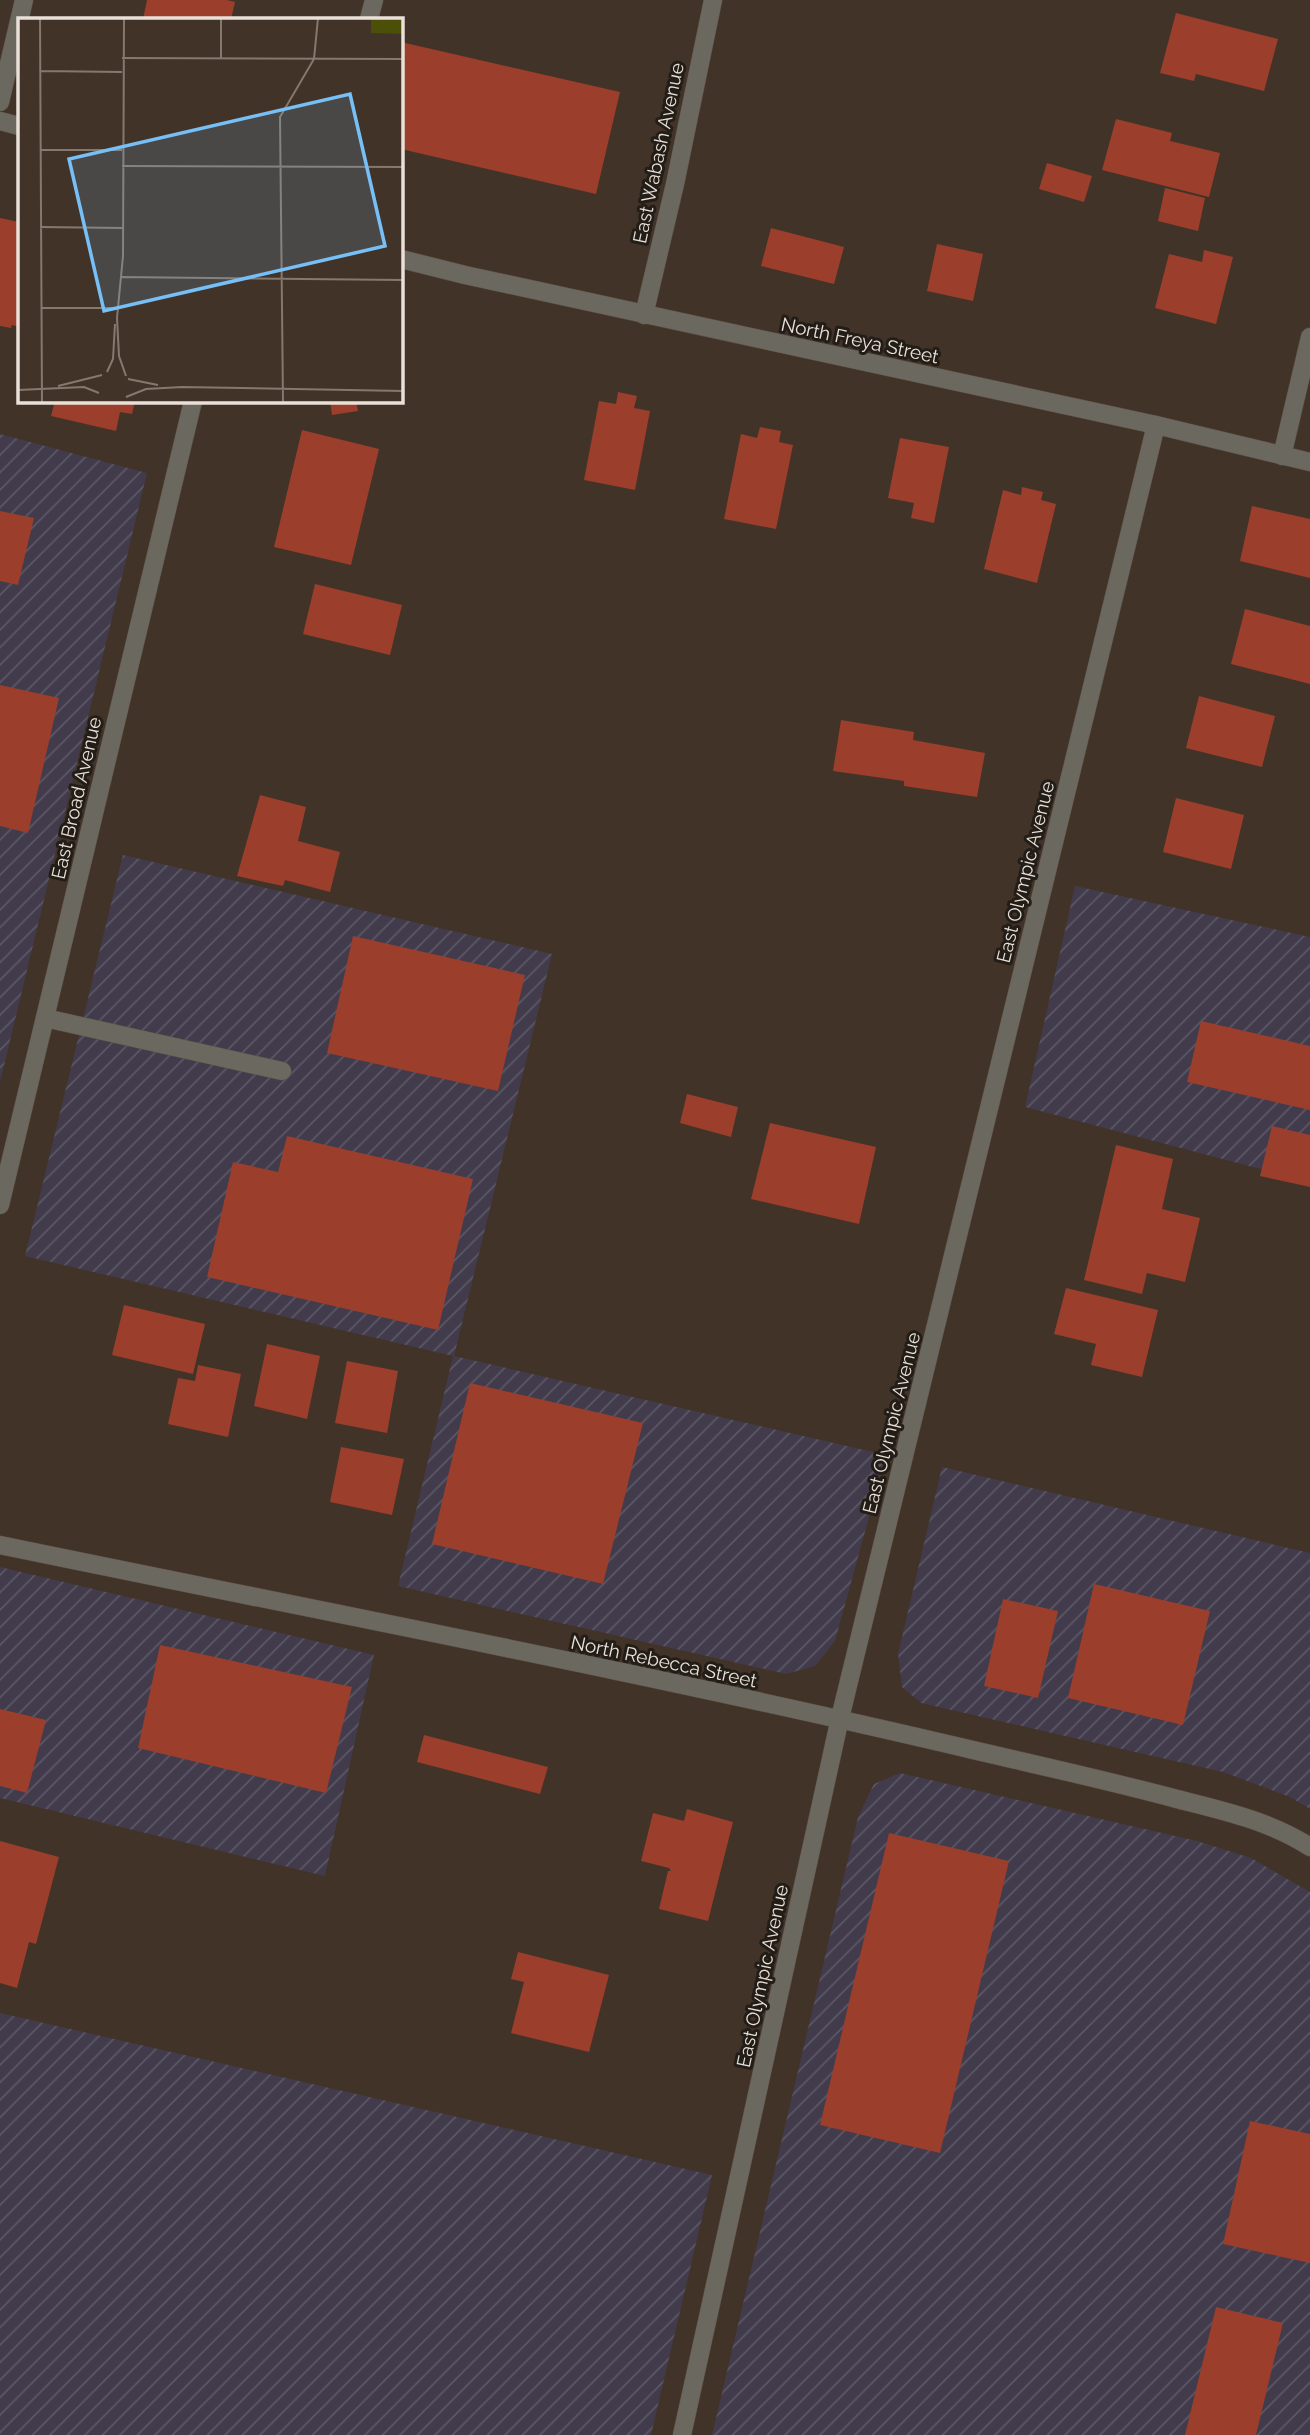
<svg xmlns="http://www.w3.org/2000/svg" width="1310" height="2435" viewBox="0 0 1310 2435" font-family="Raleway,sans-serif">
  <defs>
    <pattern id="industrial-furrows" width="10" height="10" patternUnits="userSpaceOnUse" patternTransform="scale(1.75)"><rect width="10" height="10" fill="#413b4c"/><path d="M-1 1l2-2M0 10L10 0M9 11l2-2" fill="none" stroke="#5c5765"/></pattern>
  </defs>
  <rect width="100%" height="100%" fill="#423328"/>
  <g fill="url(#industrial-furrows)">
    <path d="M0,434L147,473L0,1082Z"/>
    <path d="M123,855L552,954L454,1356L886,1455L835,1641L815,1666L786,1674L398,1586L453,1356L25,1256Z"/>
    <path d="M1075,886L1310,937V1182L1025,1107Z"/>
    <path d="M942,1467L1310,1553V1809L1290,1797L1223,1772L921,1703L902,1687L898,1654Z"/>
    <path d="M0,1567L374,1655L325,1876L0,1798Z"/>
    <path d="M900,1773L1197,1841L1251,1858L1310,1892V2435H712L858,1817L874,1784Z"/>
    <path d="M0,2013L712,2175L651,2435H0Z"/>
  </g>
  <g fill="#9b3e2c">
    <path d="M147,0H227L235,2L231,19H143Z"/>
    <path d="M1176,13L1278,39L1264,91L1196,74L1194,81L1160,73Z"/>
    <path d="M401,42L620,92L596,194L401,149Z"/>
    <path d="M1116,119L1172,133L1170,141L1220,153L1209,197L1102,170Z"/>
    <path d="M1047,163L1092,176L1084,202L1039,189Z"/>
    <path d="M1165,188L1205,198L1198,231L1158,221Z"/>
    <path d="M0,218L19,222V327L12,325L11,328L0,326Z"/>
    <path d="M771,228L844,247L834,284L761,266Z"/>
    <path d="M937,244L983,254L973,301L927,291Z"/>
    <path d="M1204,250L1233,257L1216,324L1155,308L1169,254L1202,262Z"/>
    <path d="M618,392L637,396L634,408L650,411L635,490L584,480L599,401L616,404Z"/>
    <path d="M55,401H135L132,414L120,412L116,431L51,416Z"/>
    <path d="M330,401H356L358,411L332,415Z"/>
    <path d="M760,427L781,431L779,442L793,445L776,529L724,519L741,434L757,438Z"/>
    <path d="M302,430L379,449L351,565L274,547Z"/>
    <path d="M900,438L949,447L934,523L911,518L914,503L888,498Z"/>
    <path d="M1022,487L1043,492L1041,500L1056,504L1037,583L984,569L1003,490L1021,495Z"/>
    <path d="M1252,506L1310,519V578L1240,561Z"/>
    <path d="M0,511L34,518L18,585L0,581Z"/>
    <path d="M315,584L402,605L390,655L303,634Z"/>
    <path d="M1245,609L1310,626V684L1231,664Z"/>
    <path d="M0,685L59,698L28,833L0,826Z"/>
    <path d="M1199,696L1275,716L1262,767L1186,748Z"/>
    <path d="M841,720L914,732L913,740L985,753L977,797L904,786V781L833,771Z"/>
    <path d="M260,795L306,807L298,841L340,852L330,892L285,880L283,886L237,876Z"/>
    <path d="M1176,798L1244,815L1231,869L1163,852Z"/>
    <path d="M353,936L525,975L498,1091L327,1053Z"/>
    <path d="M1201,1021L1310,1046V1110L1187,1082Z"/>
    <path d="M687,1094L738,1107L731,1137L680,1123Z"/>
    <path d="M770,1123L876,1147L859,1224L751,1199Z"/>
    <path d="M1272,1126L1310,1135V1187L1260,1176Z"/>
    <path d="M287,1136L473,1179L438,1330L207,1277L233,1162L278,1172Z"/>
    <path d="M1116,1145L1173,1159L1162,1209L1200,1218L1185,1282L1147,1273L1142,1294L1084,1280Z"/>
    <path d="M1066,1288L1158,1310L1142,1377L1091,1365L1096,1344L1054,1334Z"/>
    <path d="M124,1305L205,1324L193,1374L112,1355Z"/>
    <path d="M267,1344L320,1356L307,1419L254,1406Z"/>
    <path d="M347,1361L398,1371L387,1433L335,1423Z"/>
    <path d="M198,1365L241,1374L228,1437L168,1424L178,1378L195,1381Z"/>
    <path d="M470,1383L643,1423L603,1584L432,1544Z"/>
    <path d="M341,1447L404,1459L392,1515L330,1502Z"/>
    <path d="M1094,1584L1210,1611L1183,1725L1068,1698Z"/>
    <path d="M1003,1599L1058,1611L1038,1698L984,1686Z"/>
    <path d="M160,1645L352,1687L326,1793L138,1748Z"/>
    <path d="M0,1709L46,1720L27,1793L0,1786Z"/>
    <path d="M424,1735L548,1767L540,1794L417,1762Z"/>
    <path d="M687,1809L733,1822L708,1921L659,1909L668,1871H671L669,1868L641,1861L653,1813L684,1821Z"/>
    <path d="M889,1833L1009,1861L940,2153L820,2125Z"/>
    <path d="M0,1841L59,1857L36,1944L29,1942L17,1988L0,1983Z"/>
    <path d="M518,1952L609,1975L589,2052L511,2033L524,1982L511,1979Z"/>
    <path d="M1250,2121L1310,2134V2263L1223,2244Z"/>
    <path d="M1216,2307L1283,2323L1256,2435H1185Z"/>
  </g>
  <g fill="none" stroke-linecap="round" stroke-linejoin="round">
    <g stroke="#5d4f44" stroke-width="19">
      <g id="service">
        <path d="M369,19L374,0"/>
        <path d="M45,1018L282,1071"/>
      </g>
    </g>
    <g stroke="#5d4f44" stroke-width="19">
      <g id="minor">
        <path d="M0,102L24,0"/>
        <path d="M644,315L675,184L713,0"/>
        <path d="M1282,456L1310,337"/>
        <path d="M0,1205L193,401"/>
        <path d="M0,1545C325,1612 651,1674 973,1750C1042,1766 1110,1781 1177,1799C1224,1811 1270,1821 1310,1847"/>
        <path d="M682,2435L840,1718L1156,425"/>
      </g>
    </g>
    <g stroke="#5d4f44" stroke-width="19">
      <g id="tertiary">
        <path d="M0,121L19,126"/>
        <path d="M401,259L465,275L1156,425L1310,462"/>
      </g>
    </g>
    <use href="#service" stroke="#6b6860" stroke-width="18"/>
    <use href="#minor" stroke="#6b6860" stroke-width="18"/>
    <use href="#tertiary" stroke="#6b6860" stroke-width="18"/>
  </g>
  <g text-anchor="middle" stroke-width="6" stroke-linejoin="round" paint-order="stroke">
    <g font-size="19" fill="#e9e0d8" stroke="#231d17">
      <text transform="translate(658 153) rotate(-78)" y="7">East Wabash Avenue</text>
      <text transform="translate(860 340) rotate(12)" y="7">North Freya Street</text>
      <text transform="translate(76 798) rotate(-77)" y="7">East Broad Avenue</text>
      <text transform="translate(1025 872) rotate(-76)" y="7">East Olympic Avenue</text>
      <text transform="translate(891 1423) rotate(-76)" y="7">East Olympic Avenue</text>
      <text transform="translate(664 1661) rotate(12)" y="7">North Rebecca Street</text>
      <text transform="translate(762 1976) rotate(-78)" y="7">East Olympic Avenue</text>
    </g>
  </g>
  <g transform="translate(18 18)">
    <rect width="385" height="385" fill="#423328"/>
    <path d="M353,0H385V16L353,15Z" fill="#4b4f07"/>
    <path fill="none" stroke="#85786e" stroke-width="2" d="M22,0L24,385M106,0L105,238L99,300L101,338L108,358M203,0V41M104,40L385,41M22,53L104,54M22,132H104M104,148L385,149M22,209L105,210M102,259L385,262M23,290H100M89,354L95,341L97,306M110,361L140,367M40,368L84,357M0,372L66,369L81,375M108,379L128,371L164,369L385,373M265,385L262,99L296,41L300,0"/>
    <path fill="#76c0f7" fill-opacity="0.15" stroke="#76c0f7" stroke-width="3.5" d="M332,76L367,228L86,293L51,141Z"/>
    <rect width="385" height="385" fill="none" stroke="#e9e0d8" stroke-width="3.5"/>
  </g>
</svg>
